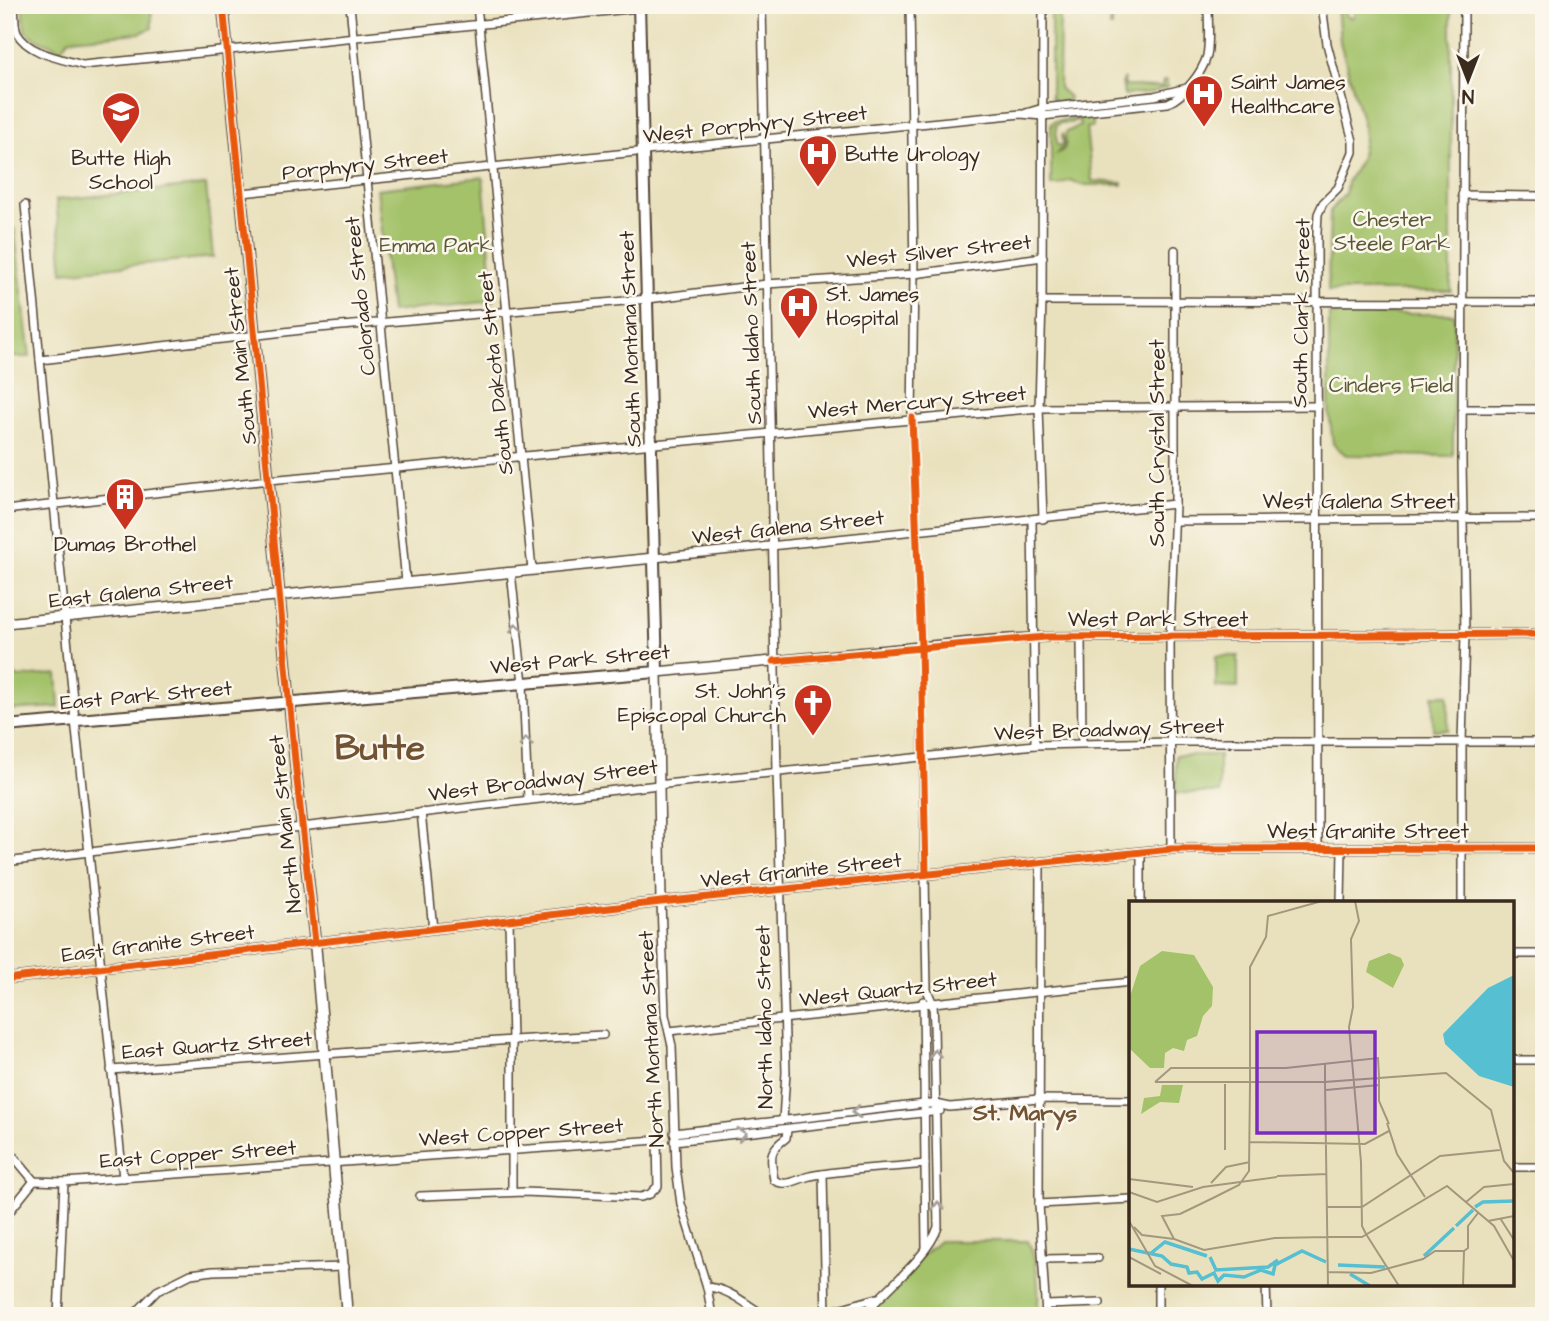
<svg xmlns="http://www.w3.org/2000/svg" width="1549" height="1321" viewBox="0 0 1549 1321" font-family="'Architects Daughter',sans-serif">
  <rect width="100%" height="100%" fill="#fbf7ec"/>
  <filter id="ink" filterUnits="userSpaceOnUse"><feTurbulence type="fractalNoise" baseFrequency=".0143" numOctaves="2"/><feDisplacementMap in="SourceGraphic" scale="14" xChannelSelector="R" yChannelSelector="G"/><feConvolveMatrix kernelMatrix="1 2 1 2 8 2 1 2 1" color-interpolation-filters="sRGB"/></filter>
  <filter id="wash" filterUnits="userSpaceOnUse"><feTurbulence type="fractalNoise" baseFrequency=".00686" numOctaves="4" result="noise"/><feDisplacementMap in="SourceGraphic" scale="28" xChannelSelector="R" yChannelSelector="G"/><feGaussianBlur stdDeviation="1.57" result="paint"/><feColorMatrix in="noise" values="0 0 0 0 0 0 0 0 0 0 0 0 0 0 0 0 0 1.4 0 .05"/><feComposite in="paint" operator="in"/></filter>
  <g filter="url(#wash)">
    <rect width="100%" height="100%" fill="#e9e1bd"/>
    <g fill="#a4c26a" stroke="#707644" stroke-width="2" fill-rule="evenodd">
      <path d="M22,5H151L152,28L140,33L69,39L61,49L37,39L25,31Z"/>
      <path d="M1051,5H1057L1060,17L1059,88L1069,97L1068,101L1056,102L1051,97Z"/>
      <path d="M1059,5H1112V27H1110V16L1102,15L1101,8H1070V15H1064Z"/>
      <path d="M1337,5H1346V15L1350,18L1354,17V5H1451V291H1328L1330,211L1345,194L1347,182L1360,161L1364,139L1363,124L1340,42Z"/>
      <path d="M1124,79L1125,86L1162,87L1163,81L1166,80L1168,87L1153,92L1124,95L1122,81Z"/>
      <path d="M1091,117L1093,126L1086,128L1092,181L1122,183V185H1081L1070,180L1059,185H1051V124L1055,121ZM1076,120L1080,122V126L1066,132C1064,141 1070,148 1058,153L1065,144L1062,133L1063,145H1057L1056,126L1060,123H1071Z"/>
      <path d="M483,177L494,301L391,312L377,189Z"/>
      <path d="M206,185L213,257L63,272L56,200Z"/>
      <path d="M5,223L14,228L30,357H5Z"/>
      <path d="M1329,314H1454L1453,456L1346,455L1333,444L1329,412Z"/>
      <path d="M1216,656H1238V688L1216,687Z"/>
      <path d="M6,668L19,677L57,674L59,707L8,710Z"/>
      <rect x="1433" y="695" width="15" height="35"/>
      <rect x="1176" y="755" width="43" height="38"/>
      <path d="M939,1241H1028C1038,1261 1040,1293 1037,1316H868L923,1255Z"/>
    </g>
  </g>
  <g filter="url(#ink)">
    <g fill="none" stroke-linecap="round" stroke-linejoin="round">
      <g stroke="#554536" stroke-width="10">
        <g id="minor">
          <path d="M14,5C15,14 14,26 17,33C28,54 63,59 83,65L668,5"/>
          <path d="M350,5L406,582"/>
          <path d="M477,5L532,570"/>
          <path d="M762,5L777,772L786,1072L783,1120"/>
          <path d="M1026,113L1043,108L1154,96L1187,88"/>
          <path d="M242,193L704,145L1021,114L1042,116L1168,103C1184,96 1202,73 1207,56C1210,40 1208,21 1208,5"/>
          <path d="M1462,195L1544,196"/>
          <path d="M25,205L75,720L123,1178"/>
          <path d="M1042,301L1544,302"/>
          <path d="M40,360L319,328L648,299L767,284L914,274L1043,257"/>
          <path d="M1463,409H1544"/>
          <path d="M5,510L269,480L985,413L1039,408L1317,406"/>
          <path d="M1043,519L1039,408L1042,301L1043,5"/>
          <path d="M1032,520L1035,745"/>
          <path d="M1175,521L1544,518"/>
          <path d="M654,558L1175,504"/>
          <path d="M511,572L523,683L528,800"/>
          <path d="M1081,637L1082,743"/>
          <path d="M421,812L433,929"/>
          <path d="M1318,848L1317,232L1318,214L1323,203L1338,188L1353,152V141L1327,44L1322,5"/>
          <path d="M1171,849L1170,637L1175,504V250"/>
          <path d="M1141,852V903"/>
          <path d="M5,862L675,783L1035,745L1172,742H1544"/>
          <path d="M1040,862L1039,1204L1046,1316"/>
          <path d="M661,902L665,1015L672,1046L676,1167L681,1204L707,1287L712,1316"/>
          <path d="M1341,903L1342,849"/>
          <path d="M1462,903V742L1465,634L1462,461L1464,5"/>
          <path d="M509,920L512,1040V1192"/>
          <path d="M1512,954H1544"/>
          <path d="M923,1001L926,1246"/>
          <path d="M669,1031L1131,982"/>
          <path d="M1512,1060H1544"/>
          <path d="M111,1070L512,1040L603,1035"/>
          <path d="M787,1130L786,1138C767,1152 771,1158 774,1180C786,1188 797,1179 810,1176C847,1169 887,1168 925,1164"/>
          <path d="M674,1133L924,1104H936L950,1107L1039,1099L1131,1100"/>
          <path d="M674,1141L940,1111"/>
          <path d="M5,1146L34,1181L64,1182L657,1140L658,1186L650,1194L641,1197L524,1192L420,1196"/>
          <path d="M1512,1167H1544"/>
          <path d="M823,1174L826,1316"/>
          <path d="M1039,1204L1131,1199"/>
          <path d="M5,1217L34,1181"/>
          <path d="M1044,1259L1098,1258"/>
          <path d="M1158,1284V1316"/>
          <path d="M1266,1284L1267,1316"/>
          <path d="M707,1287C729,1288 748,1306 766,1316"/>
          <path d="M1046,1305L1100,1303"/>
          <path d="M58,1316L64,1182"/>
          <path d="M133,1316L157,1291L191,1274L213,1271L345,1267"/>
          <path d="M814,1316L877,1298"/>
          <path d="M862,1316C883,1292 929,1256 938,1227L934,1025L933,1004L927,990L921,647L912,418L914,274L910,5"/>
        </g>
      </g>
      <g stroke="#554536" stroke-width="12">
        <g id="tertiary">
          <path d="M5,623L654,558"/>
          <path d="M661,902L657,672L993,640L1046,637L1544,634"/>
          <path d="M5,979L661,902L1171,849L1544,848"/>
        </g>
      </g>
      <g stroke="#554536" stroke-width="13">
        <path id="secondary" d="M223,5L296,771L315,942L347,1316"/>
      </g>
      <g stroke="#554536" stroke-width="14">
        <path id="primary" d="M5,726L657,672L639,5"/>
      </g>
      <use href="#minor" stroke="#fff" stroke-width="7"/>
      <use href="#tertiary" stroke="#fff" stroke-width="9"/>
      <use href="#secondary" stroke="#fff" stroke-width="10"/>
      <use href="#primary" stroke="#fff" stroke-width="10"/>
      <g stroke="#fbf7ec" stroke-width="11">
        <g id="cycleway">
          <path d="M223,5L296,771L315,942"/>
          <path d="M912,418L921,647L926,874"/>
          <path d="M774,661L1046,637L1544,634"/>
          <path d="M5,979L661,902L1171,849L1544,848"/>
        </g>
      </g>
      <use href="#cycleway" stroke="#e8590c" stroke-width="7"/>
    </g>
    <defs><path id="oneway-chevron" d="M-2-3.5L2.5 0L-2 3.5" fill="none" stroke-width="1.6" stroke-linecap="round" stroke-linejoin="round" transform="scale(1.75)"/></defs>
    <g stroke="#a79f9a">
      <use href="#oneway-chevron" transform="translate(516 628) rotate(-96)"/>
      <use href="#oneway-chevron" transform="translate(526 742) rotate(-93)"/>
      <use href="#oneway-chevron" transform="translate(935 1054) rotate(-92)"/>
      <use href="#oneway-chevron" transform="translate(856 1112) rotate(174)"/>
      <use href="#oneway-chevron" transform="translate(742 1134) rotate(-6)"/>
      <use href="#oneway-chevron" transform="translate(938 1206) rotate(-91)"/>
    </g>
  </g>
  <defs>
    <g id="hospital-pin" transform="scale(2.0125)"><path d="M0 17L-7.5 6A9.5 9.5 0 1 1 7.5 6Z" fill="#c8321e" stroke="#fbf7ec"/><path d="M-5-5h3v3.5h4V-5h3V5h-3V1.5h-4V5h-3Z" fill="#fff"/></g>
    <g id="school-pin" transform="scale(2.0125)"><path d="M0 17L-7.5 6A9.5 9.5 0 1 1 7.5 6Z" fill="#c8321e" stroke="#fbf7ec"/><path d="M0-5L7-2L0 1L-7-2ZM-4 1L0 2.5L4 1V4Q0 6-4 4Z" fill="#fff"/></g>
    <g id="building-pin" transform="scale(2.0125)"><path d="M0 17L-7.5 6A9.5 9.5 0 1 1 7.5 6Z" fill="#c8321e" stroke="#fbf7ec"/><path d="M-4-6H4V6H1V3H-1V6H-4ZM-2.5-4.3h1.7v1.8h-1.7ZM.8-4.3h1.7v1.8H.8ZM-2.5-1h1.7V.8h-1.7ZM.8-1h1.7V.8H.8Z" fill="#fff"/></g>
    <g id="church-pin" transform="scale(2.0125)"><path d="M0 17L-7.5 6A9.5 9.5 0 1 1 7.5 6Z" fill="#c8321e" stroke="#fbf7ec"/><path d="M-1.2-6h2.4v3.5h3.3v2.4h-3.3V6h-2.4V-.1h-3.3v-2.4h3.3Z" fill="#fff"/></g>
  </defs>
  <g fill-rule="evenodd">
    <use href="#hospital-pin" x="1204" y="94"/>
    <use href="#school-pin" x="121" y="111"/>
    <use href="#hospital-pin" x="818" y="154"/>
    <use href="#hospital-pin" x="799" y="306"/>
    <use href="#building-pin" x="125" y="497"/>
    <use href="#church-pin" x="813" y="703"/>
  </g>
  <g text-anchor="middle" stroke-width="5" stroke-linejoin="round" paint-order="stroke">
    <g font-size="21" fill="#3b2a1e" stroke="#fbf7ec" text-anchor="start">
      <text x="1231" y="89">Saint James<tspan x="1231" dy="24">Healthcare</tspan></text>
      <text x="845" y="161">Butte Urology</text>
      <text x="121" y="165" text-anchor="middle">Butte High<tspan x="121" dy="24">School</tspan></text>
      <text x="826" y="301">St. James<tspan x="826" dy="24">Hospital</tspan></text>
      <text x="125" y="551" text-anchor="middle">Dumas Brothel</text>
      <text x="786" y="698" text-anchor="end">St. John's<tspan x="786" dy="24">Episcopal Church</tspan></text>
    </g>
    <g font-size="21" fill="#3b2a1e" stroke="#fbf7ec">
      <text transform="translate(755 124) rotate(-6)" y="7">West Porphyry Street</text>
      <text transform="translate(365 164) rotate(-6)" y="7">Porphyry Street</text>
      <text transform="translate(939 251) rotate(-6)" y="7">West Silver Street</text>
      <text transform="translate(360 296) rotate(-96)" y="7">Colorado Street</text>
      <text transform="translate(1301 313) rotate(-89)" y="7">South Clark Street</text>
      <text transform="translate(751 333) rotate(-92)" y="7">South Idaho Street</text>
      <text transform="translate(630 339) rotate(-92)" y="7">South Montana Street</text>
      <text transform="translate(240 356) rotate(-96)" y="7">South Main Street</text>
      <text transform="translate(495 373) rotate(-96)" y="7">South Dakota Street</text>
      <text transform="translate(917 402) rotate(-5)" y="7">West Mercury Street</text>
      <text transform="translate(1157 443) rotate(-90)" y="7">South Crystal Street</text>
      <text x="1359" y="508">West Galena Street</text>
      <text transform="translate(788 527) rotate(-6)" y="7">West Galena Street</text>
      <text transform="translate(141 591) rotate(-6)" y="7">East Galena Street</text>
      <text x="1158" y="626">West Park Street</text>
      <text transform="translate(580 659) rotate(-5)" y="7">West Park Street</text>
      <text transform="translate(146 695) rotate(-5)" y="7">East Park Street</text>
      <text transform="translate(1109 729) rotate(-2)" y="7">West Broadway Street</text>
      <text transform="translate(543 780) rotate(-7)" y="7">West Broadway Street</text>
      <text transform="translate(285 824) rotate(-96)" y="7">North Main Street</text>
      <text x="1368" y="838">West Granite Street</text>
      <text transform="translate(801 870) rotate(-6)" y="7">West Granite Street</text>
      <text transform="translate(158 943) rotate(-7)" y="7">East Granite Street</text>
      <text transform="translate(898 989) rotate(-6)" y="7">West Quartz Street</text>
      <text transform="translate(764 1017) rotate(-91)" y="7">North Idaho Street</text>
      <text transform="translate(651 1039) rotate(-93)" y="7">North Montana Street</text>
      <text transform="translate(217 1045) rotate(-4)" y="7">East Quartz Street</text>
      <text transform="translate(521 1132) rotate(-4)" y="7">West Copper Street</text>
      <text transform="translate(198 1154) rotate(-4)" y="7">East Copper Street</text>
    </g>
    <g font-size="21" fill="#5a5835" stroke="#fbf7ec">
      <text x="1392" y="226">Chester<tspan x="1392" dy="24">Steele Park</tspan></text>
      <text x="436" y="252">Emma Park</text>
      <text x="1391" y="392">Cinders Field</text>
    </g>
    <g font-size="23" font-weight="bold" fill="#715334" stroke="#fbf7ec">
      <text x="1025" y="1120">St. Marys</text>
    </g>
    <g font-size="35" font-weight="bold" fill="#715334" stroke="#fbf7ec">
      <text x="380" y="759">Butte</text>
    </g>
  </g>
  <g transform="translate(1129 901)">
    <rect width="385" height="385" fill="#e9e1bd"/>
    <path d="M33,50L65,54L84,86L83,105L74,115L68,135L58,139L55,150L44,147L36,152L35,167H21L0,147V98L11,65ZM260,52L272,57L275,64L264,87L237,71L240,60ZM33,184H54L50,202L31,201L12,213L15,197L31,195Z" fill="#a4c26a"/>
    <path d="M385,74V186L350,175L316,143L314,133L359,87Z" fill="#56bfd2"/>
    <path fill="none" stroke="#56bfd2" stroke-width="3.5" d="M346,306L354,301L385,300M327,325L344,309M0,348L33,355L42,363L58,366L60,372L68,371L73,378L85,372L89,380L95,374L115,376L132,369L144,373L146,364L173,350L197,361M21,353L36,341L78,355M295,355L325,327M81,356L87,369L139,366L149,359M209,364L256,366M221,373L241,385"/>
    <path fill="none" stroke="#a3987d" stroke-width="2" d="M226,0L230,20L222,38L224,106L220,126L232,261L233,325L237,333M250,176V200L260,223M26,181L42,167H157L249,157L250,176M26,181H196V163M96,183V249M121,183V66L137,36L139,15L193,0M197,189L250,184M258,222L268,253L296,296M121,241L236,243L260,230M148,275L198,273M0,278L64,286M82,282L97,266L121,261M0,291L28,301L74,286L148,276M84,297L51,313L33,315L45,338L75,349L146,337L199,336M84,297L110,284L120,270L121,183M337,301L355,286L385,283M198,306H233L311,255L371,249M371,317L385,339M0,320L26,365L64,385M359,320L385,315M5,326L13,334L45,338M237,333L270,385M199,336H233L318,285L365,325L385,360M335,350L339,347V325L349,312M0,356L32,373M199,371L242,372L294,358L306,350H335M199,385L196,181L317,172L362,209L375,260L385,272M334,385L335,350"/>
    <path fill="#7b2cbf" fill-opacity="0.15" stroke="#7b2cbf" stroke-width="3.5" d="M128,131H246V232H128Z"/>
    <rect width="385" height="385" fill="none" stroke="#3b2a1e" stroke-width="3.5"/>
  </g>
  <rect width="1549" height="1321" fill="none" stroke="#fbf7ec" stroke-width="28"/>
  <g transform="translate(1468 80) rotate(180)" stroke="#fbf7ec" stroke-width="5" paint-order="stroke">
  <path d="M0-5L12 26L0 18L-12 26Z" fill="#3b2a1e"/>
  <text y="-10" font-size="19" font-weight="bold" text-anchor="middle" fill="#3b2a1e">N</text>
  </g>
</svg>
